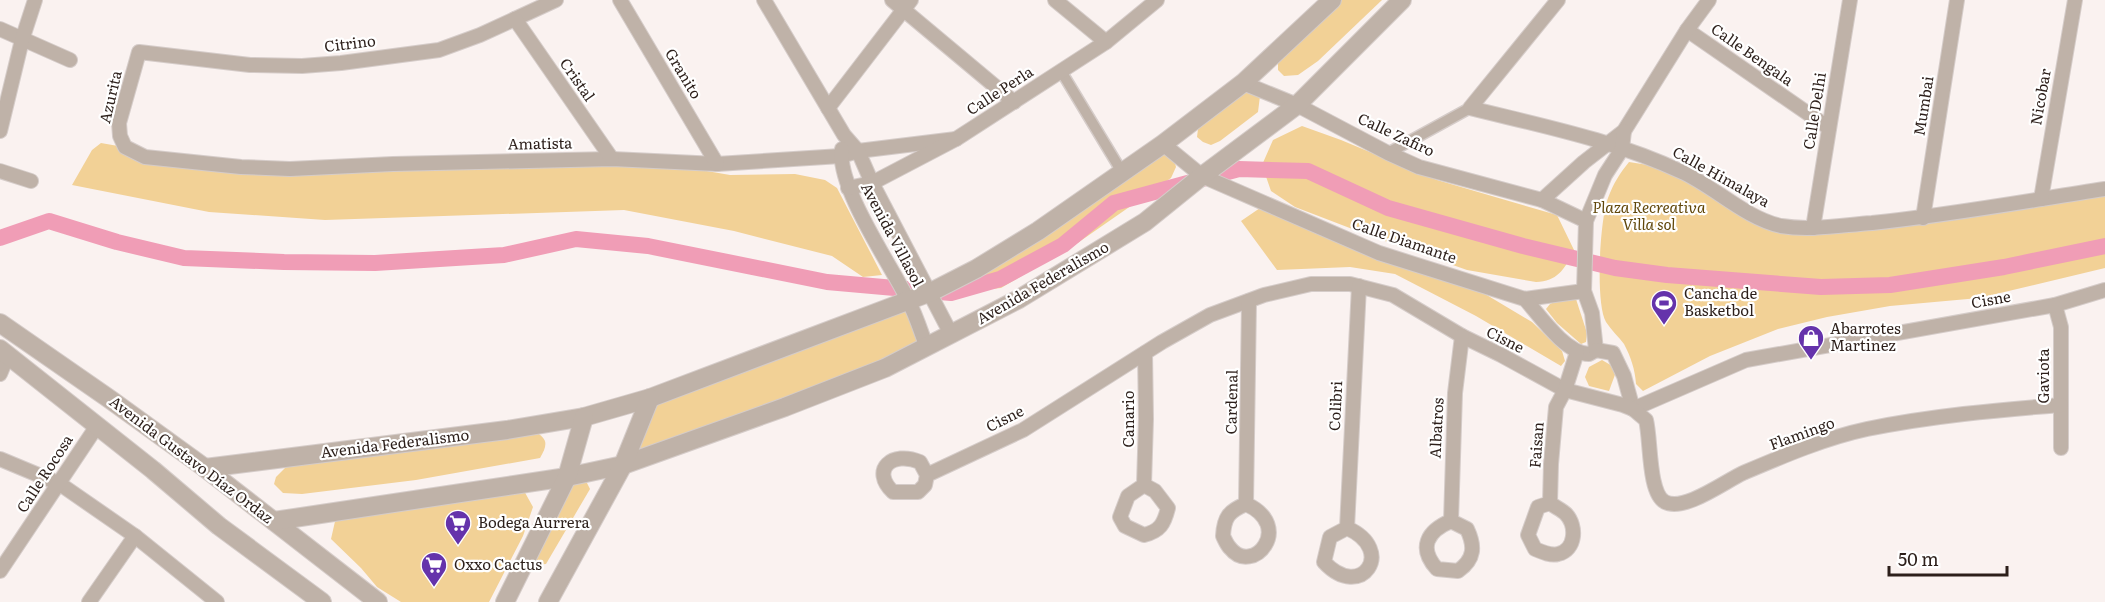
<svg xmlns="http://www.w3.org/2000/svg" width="2105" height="602" viewBox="0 0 2105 602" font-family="Literata,serif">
  <rect width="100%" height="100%" fill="#faf2f0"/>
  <g fill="#f2d196">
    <path d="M1341,0H1382L1318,61L1298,75L1284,76L1278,70V62Z"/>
    <path d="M1242,90L1260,96L1258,112L1220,141L1211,145L1203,142L1197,137L1198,129L1200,126Z"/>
    <path d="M1302,126L1341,140L1437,180L1557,215L1574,250C1565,268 1559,281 1536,282L1467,270L1368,235L1295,207L1271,191L1262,165L1273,140Z"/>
    <path d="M101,143L118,146L130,155L370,168L672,165L730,175L795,174L825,180L837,188L882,275L863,277L832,256L734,231L624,210L325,220L209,212L72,185L92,150Z"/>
    <path d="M1161,153C1170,154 1174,158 1176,167L1171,178L1079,242L1001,288L990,289L981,280L991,268Z"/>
    <path d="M1629,162L1667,168L1801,232L2105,193V268L1979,298L1890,306L1827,317L1778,329L1710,356L1643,391L1636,384C1635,370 1631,357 1624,344C1619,337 1611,330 1606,322C1595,303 1600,219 1608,198C1613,184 1620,173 1629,162Z"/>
    <path d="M1260,208L1480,291L1532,322L1562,351L1565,361L1561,366L1476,316L1395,274L1350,267L1277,270L1241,221Z"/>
    <path d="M1569,295L1575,296L1587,333L1586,342L1581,344L1557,323L1546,309L1550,304Z"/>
    <path d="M909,302L927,348L624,464L647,405Z"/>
    <path d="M1602,360L1614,367L1616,372L1609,391L1589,386L1585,377L1589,367Z"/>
    <path d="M534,431C548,439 548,444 540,458L416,480L302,494L283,493L274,484L276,477L286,467Z"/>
    <path d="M586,481L590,489L546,564L535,565L532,562L574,482Z"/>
    <path d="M523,489L533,507L523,536L489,602H401L377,587L361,568L331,539L336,517Z"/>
  </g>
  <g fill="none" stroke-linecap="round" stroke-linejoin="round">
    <path stroke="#f09db6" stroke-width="16" d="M0,238L49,221L117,242L184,258L284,262L375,263L504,255L576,239L648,246L827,282L951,293L1000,279L1063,245L1114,203L1239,169L1308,171L1388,208L1523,246L1615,268L1667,275L1821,287L1890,285L2004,267L2105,246"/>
    <g stroke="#d5ccc9" stroke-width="13">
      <g id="pedestrian">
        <path d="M1061,71L1122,172"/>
        <path d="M1388,153L1470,108"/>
      </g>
    </g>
    <g stroke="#d5ccc9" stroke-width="16">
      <g id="minor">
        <path d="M556,0L480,35L439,50L341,63L302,66L250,65L139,52L119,123L120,136L125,147L145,157L241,167L290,169L393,164L612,159L717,164L841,156L858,151L956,139"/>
        <path d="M620,0L717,164"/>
        <path d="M764,0L844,135L858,151L872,183L951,334"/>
        <path d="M892,0L1014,102"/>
        <path d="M1055,0L1106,42"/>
        <path d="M1558,0L1470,108C1542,126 1614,140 1682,172C1715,187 1745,218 1781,226C1811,231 1842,225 1872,223C1950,215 2027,201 2105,189"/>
        <path d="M515,19L612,159"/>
        <path d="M0,29L70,60"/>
        <path d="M1687,30L1829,128"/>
        <path d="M1243,83L1297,105L1388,153L1419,167L1542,200L1586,221"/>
        <path d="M828,108L911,0"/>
        <path d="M0,131L22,40L35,0"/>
        <path d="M1163,144L1202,176L1379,253L1525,299L1584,291"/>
        <path d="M842,149C836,186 891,265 908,300C916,315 921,332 927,348"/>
        <path d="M0,171L31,181"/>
        <path d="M848,188L872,183L956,139L1106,42L1157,0"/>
        <path d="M2041,199L2075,0"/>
        <path d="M1542,200L1584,162L1624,131L1687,30L1709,0"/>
        <path d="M1923,218L1957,0"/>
        <path d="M1813,228L1850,0"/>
        <path d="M1525,299C1540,316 1565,353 1589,354L1596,350L1592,313L1584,291L1586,221L1605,175L1622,149L1624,131"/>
        <path d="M2055,305L2061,327V448"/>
        <path d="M1596,350L1613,353L1624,376L1633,409"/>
        <path d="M0,374L8,355"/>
        <path d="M1633,409L1746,360L2055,305L2105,290"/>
        <path d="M0,459L60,484L135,536L217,602"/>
        <path d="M927,475L920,462C892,450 870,470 893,492H918L925,485L927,475L1023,430L1162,342L1210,315L1264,295L1311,284H1350L1393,295L1462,336L1501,355L1565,390L1623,405L1633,409L1646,420C1651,439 1648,493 1665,502C1684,512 1724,482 1743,473C1783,456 1825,438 1867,429C1931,416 1996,410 2061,405"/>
        <path d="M1144,485L1128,496L1120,517L1125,526L1144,535C1160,531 1164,524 1168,508L1155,491L1144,485L1146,419L1145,353"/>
        <path d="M1550,503L1538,507L1528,535L1535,549C1542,552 1551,556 1558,554C1576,550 1577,526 1566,514C1562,510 1555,507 1550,503L1551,464L1556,407L1565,390L1577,352"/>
        <path d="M1246,504C1229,511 1224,517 1223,536C1225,540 1227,545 1230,548C1253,577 1295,526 1246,504L1249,301"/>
        <path d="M1451,521C1427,531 1418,548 1437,569L1458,571C1475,559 1475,546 1467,529L1451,521L1455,393L1462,336"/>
        <path d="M1347,528L1330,537L1324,562C1361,602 1397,550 1347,528L1359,286"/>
        <path d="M0,571L97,426"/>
        <path d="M89,602L135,536"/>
      </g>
    </g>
    <g stroke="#d5ccc9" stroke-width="20">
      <g id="tertiary">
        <path d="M0,323L111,400L205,468L378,602"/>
        <path d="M0,349L153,470L219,526L322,602"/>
        <path d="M205,468L507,430L584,417L650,398L931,292L976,269L1038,231L1163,144L1243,83L1332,0"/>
        <path d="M274,521L567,477L623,465L785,407L885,368L1019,299L1145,222L1202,176L1297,105L1402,0"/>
        <path d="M505,602L567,477L584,417"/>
        <path d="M548,602L623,465L650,398"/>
      </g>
    </g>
    <use href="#pedestrian" stroke="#bfb2a8" stroke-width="10"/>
    <use href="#minor" stroke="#bfb2a8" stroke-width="14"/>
    <use href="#tertiary" stroke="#bfb2a8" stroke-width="18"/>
  </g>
  <defs>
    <g id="stadium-pin" transform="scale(1.35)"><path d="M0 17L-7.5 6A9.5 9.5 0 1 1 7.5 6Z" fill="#6533ab" stroke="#fff"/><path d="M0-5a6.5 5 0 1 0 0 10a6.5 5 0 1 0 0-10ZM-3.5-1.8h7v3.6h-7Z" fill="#fff"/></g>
    <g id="shop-pin" transform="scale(1.35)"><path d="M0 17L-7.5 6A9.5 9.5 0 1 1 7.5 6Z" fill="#6533ab" stroke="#fff"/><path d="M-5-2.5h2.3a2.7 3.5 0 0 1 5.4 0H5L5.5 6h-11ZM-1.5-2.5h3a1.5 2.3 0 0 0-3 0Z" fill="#fff"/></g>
    <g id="supermarket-pin" transform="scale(1.35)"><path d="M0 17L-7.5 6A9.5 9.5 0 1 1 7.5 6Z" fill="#6533ab" stroke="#fff"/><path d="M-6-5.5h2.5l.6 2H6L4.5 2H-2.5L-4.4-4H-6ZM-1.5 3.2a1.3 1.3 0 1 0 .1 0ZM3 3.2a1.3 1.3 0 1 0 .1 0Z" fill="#fff"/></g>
  </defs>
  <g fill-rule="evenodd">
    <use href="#stadium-pin" x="1664" y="303"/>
    <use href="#shop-pin" x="1811" y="338"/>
    <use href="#supermarket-pin" x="458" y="523"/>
    <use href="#supermarket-pin" x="434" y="565"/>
  </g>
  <g text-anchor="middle" stroke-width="4.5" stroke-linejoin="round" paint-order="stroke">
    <g font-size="15" fill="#2c1f1a" stroke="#fff">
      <text transform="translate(350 44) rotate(-7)" y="5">Citrino</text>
      <text transform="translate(1752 55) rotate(35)" y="5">Calle Bengala</text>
      <text transform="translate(683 74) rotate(59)" y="5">Granito</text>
      <text transform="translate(577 80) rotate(55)" y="5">Cristal</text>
      <text transform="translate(1000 91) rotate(-33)" y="5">Calle Perla</text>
      <text transform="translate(111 97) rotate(-77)" y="5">Azurita</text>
      <text transform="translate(2041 97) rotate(-80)" y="5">Nicobar</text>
      <text transform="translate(1924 106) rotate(-81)" y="5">Mumbai</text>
      <text transform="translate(1815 111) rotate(-81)" y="5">Calle Delhi</text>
      <text transform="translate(1396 135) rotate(25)" y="5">Calle Zafiro</text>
      <text transform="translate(540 144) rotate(-1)" y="5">Amatista</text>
      <text transform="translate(1721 177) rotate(29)" y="5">Calle Himalaya</text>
      <text transform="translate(892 235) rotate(62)" y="5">Avenida Villasol</text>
      <text transform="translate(1404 241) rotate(19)" y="5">Calle Diamante</text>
      <text transform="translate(1043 283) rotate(-30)" y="5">Avenida Federalismo</text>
      <text transform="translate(1991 300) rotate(-10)" y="5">Cisne</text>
      <text transform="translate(1505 340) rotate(27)" y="5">Cisne</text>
      <text transform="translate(2044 376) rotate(-90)" y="5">Gaviota</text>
      <text transform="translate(1232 402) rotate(-89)" y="5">Cardenal</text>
      <text transform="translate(1336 406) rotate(-87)" y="5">Colibri</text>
      <text transform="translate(1005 419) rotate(-27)" y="5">Cisne</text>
      <text transform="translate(1129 419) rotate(-90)" y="5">Canario</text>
      <text transform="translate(1437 428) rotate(-87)" y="5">Albatros</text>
      <text transform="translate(1802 434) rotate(-20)" y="5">Flamingo</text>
      <text transform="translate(395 444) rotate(-7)" y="5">Avenida Federalismo</text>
      <text transform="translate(1537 445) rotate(-86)" y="5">Faisan</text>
      <text transform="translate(191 460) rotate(37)" y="5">Avenida Gustavo Díaz Ordaz</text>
      <text transform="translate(45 474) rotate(-57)" y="5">Calle Rocosa</text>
    </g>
    <g font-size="15" font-style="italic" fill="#604609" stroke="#fff">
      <text x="1649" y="213">Plaza Recreativa<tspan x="1649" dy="17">Villa sol</tspan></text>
    </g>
    <g font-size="15" fill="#2c1f1a" stroke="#fff" text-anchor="start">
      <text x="1684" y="299">Cancha de<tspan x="1684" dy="17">Basketbol</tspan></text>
      <text x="1830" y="334">Abarrotes<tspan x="1830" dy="17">Martinez</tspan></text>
      <text x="478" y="528">Bodega Aurrera</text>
      <text x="454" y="570">Oxxo Cactus</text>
    </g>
  </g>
  <path d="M1889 566v9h118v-9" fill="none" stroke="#2c1f1a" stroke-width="3"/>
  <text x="1898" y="566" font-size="18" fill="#2c1f1a" stroke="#ffffff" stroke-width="4.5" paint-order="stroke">50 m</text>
</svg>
